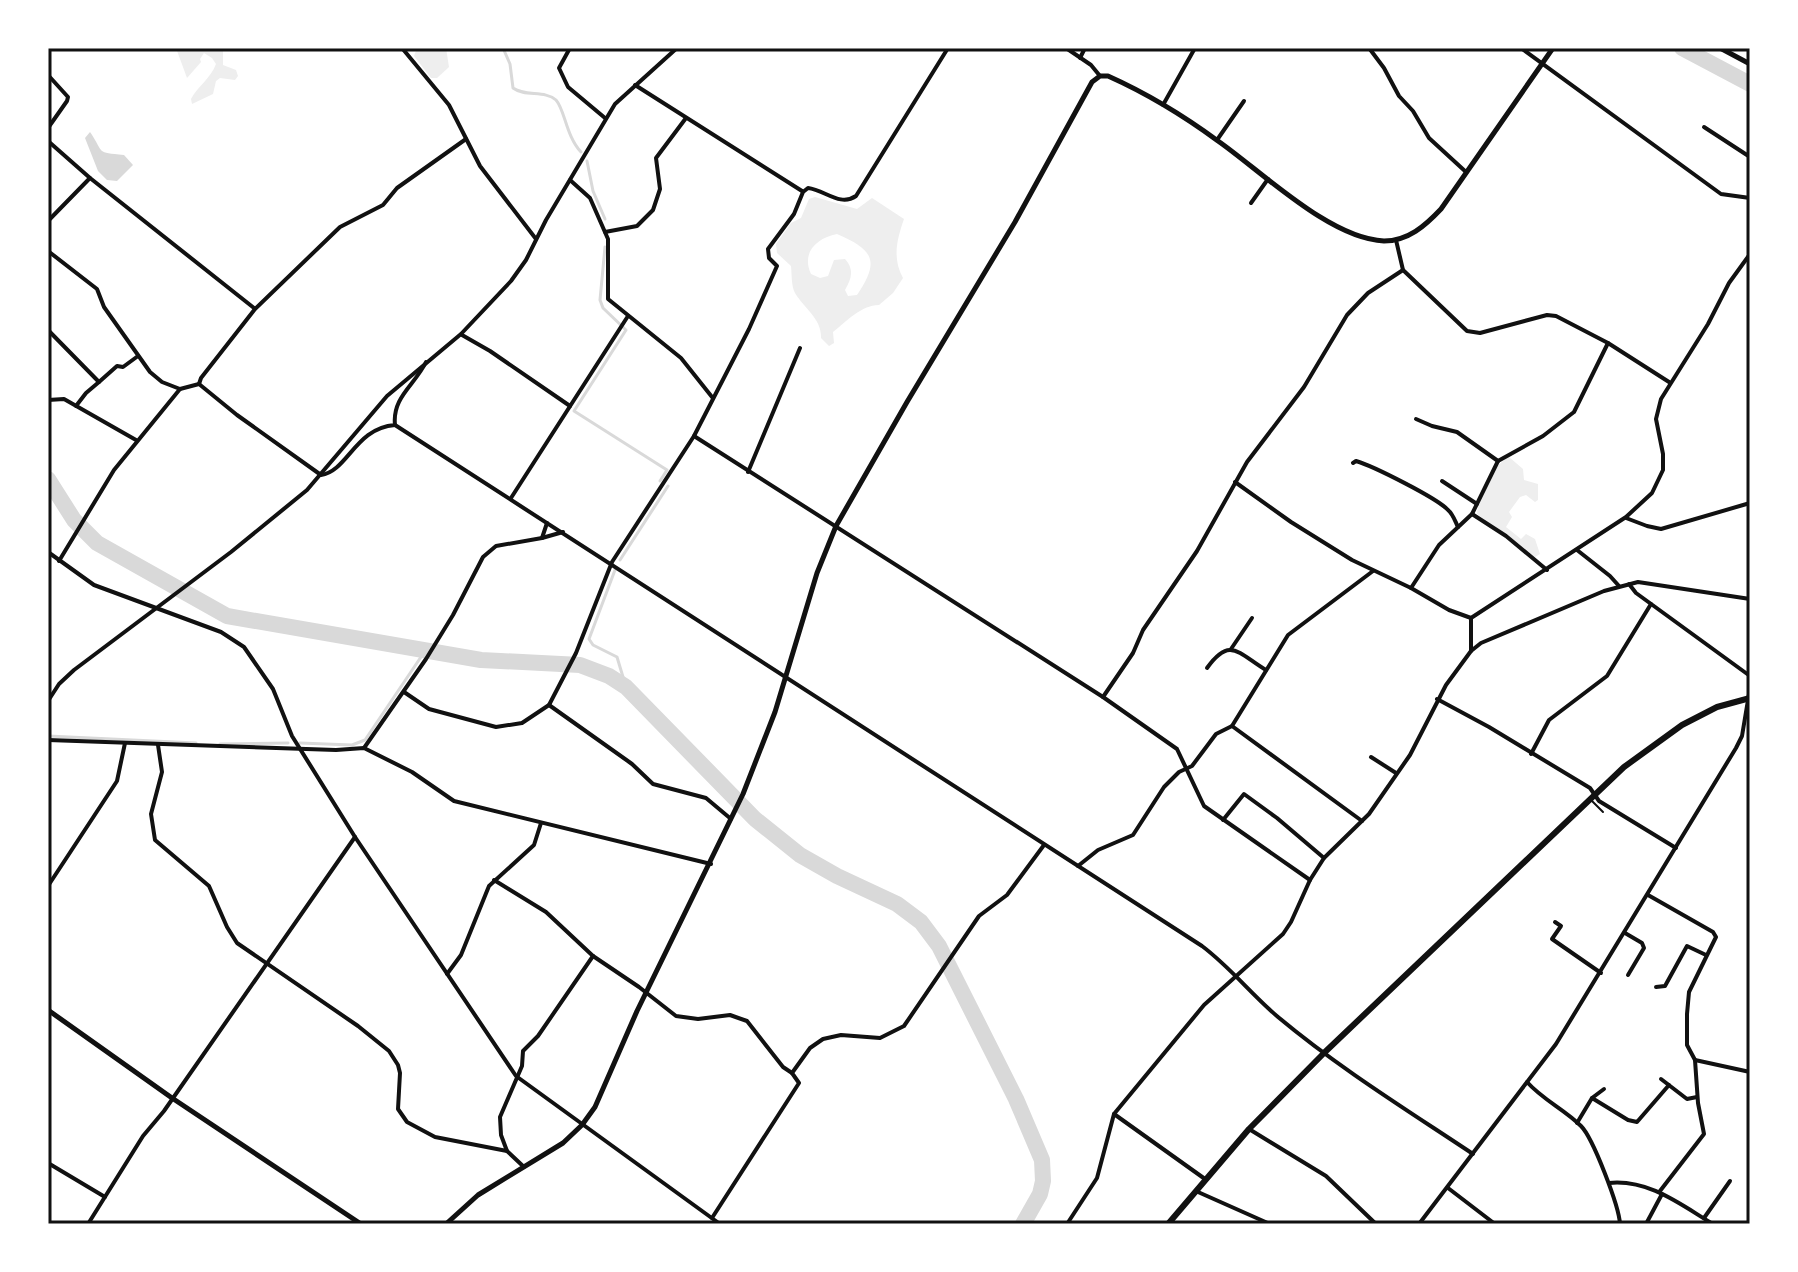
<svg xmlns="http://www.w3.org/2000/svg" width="1798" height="1272" viewBox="0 0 1798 1272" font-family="Lato,sans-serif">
  <rect width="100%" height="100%" fill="#fff"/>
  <g fill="#eee" fill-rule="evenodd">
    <path d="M176,48H223V65L236,70L238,76L235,80L220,78L216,81L213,94L192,104L191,99C198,86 211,78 216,64L212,58L204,53L200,59L201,62L187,78Z"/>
    <path d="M417,48H446L449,67L437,78H431L414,56Z"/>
    <path d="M815,197L857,209L872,198L904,219C897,239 892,258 903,278L893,293L879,305C861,305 846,322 833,332L834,343L829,346L821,338C822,319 804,308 795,293C791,285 792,275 791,266L777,253L776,244L791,223L801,218L809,199ZM837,234C874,250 880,261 857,295L848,296L845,290C851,279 855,270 845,259L834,260L828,276L820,278L811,274C801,252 817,238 837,234Z"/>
    <path d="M1509,457L1523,469L1524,480L1538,484V500L1535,502L1526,495L1520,497L1509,512L1512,517L1506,527L1521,539L1526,534L1535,539L1540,554L1535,557L1477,514C1478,497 1492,465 1509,457Z"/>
  </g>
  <path fill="#d9d9d9" d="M90,132C105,154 95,152 124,155L133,165L117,181L107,180L98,171L85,138Z"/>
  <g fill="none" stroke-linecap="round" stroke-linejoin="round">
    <g stroke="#d9d9d9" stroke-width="3">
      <path d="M503,48L510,64L513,88C525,97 545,90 556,100C565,110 566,136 581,152"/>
      <path d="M587,161L593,191L605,219"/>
      <path d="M605,247L600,300L603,308L626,330L574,411L667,470L660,481"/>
      <path d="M620,560L668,486"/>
      <path d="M615,570L589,639L593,645L617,657L626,687"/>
      <path d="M48,736L196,743"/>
      <path d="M300,743L352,745L365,740L425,651"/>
      <path d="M220,744L288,743"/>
    </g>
    <g stroke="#d9d9d9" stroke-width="16">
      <path d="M1682,48L1750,84"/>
      <path d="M48,479L74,520L97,543L227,616L481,660L580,665L609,676L626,687L755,819L800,855L837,876L897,904L921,922L939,946L1016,1099L1042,1160L1043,1181L1040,1194L1023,1224"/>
    </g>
    <path stroke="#111" stroke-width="2" d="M1591,800L1603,812"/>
    <g stroke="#111" stroke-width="4">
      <path d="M402,48L449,105L480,166L536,239"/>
      <path d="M570,48L559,68L568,87L605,118"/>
      <path d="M1066,48L1091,65L1100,76"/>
      <path d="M1369,48L1384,68L1399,96L1413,111L1429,138L1466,172"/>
      <path d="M1521,48L1721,194L1750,198"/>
      <path d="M1080,58L1085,48"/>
      <path d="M48,75L68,97L67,101L48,128"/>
      <path d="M635,85L802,191"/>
      <path d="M1163,105L1195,48"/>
      <path d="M1704,127L1750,157"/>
      <path d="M1217,140L1244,101"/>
      <path d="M48,141L90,178L254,308"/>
      <path d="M570,180L590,198L608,239V299L681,358L712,397"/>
      <path d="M1251,203L1268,179"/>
      <path d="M48,221L90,178"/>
      <path d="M605,232L637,226L653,210L660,189L656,158L686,118"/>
      <path d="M1396,240L1403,270L1467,331L1480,333L1547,315L1556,316L1608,343L1669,382"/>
      <path d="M48,251L97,289L104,307L150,372L162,382L180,389L199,384L237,415L321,475C348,471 355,428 395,425C392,397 415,385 426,362"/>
      <path d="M48,330L99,382L117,366L123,367L138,356"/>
      <path d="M462,335L490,351L570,406"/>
      <path d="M199,384L201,378L255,309L340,227L383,205L397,188L466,139"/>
      <path d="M48,400L64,399L136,440"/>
      <path d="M76,406L86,393L99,382"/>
      <path d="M1416,419L1432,426L1457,432L1498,461"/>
      <path d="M395,425L1202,946C1230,967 1251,994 1278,1017C1339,1068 1407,1110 1473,1154"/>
      <path d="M694,436L1103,697L1177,749L1204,806L1310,880"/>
      <path d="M1353,463L1356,461C1373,466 1437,498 1448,510C1453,514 1455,521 1458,527"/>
      <path d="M748,472L800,348"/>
      <path d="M1442,481L1477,504"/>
      <path d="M1235,482L1291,522L1352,560L1411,588L1449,610L1471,618"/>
      <path d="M511,498L628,316"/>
      <path d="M1472,514L1506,536L1547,570"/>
      <path d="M1626,518L1647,526L1661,529L1750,503"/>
      <path d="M542,538L563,532"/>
      <path d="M1577,550L1610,576L1619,586"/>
      <path d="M48,552L94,585L221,632L244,647L273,689L292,736L355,837L516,1076L720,1224"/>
      <path d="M59,561L114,470L180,389"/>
      <path d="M1629,584L1636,593L1750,676"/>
      <path d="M1411,588L1439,545L1472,514L1498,461L1543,436L1574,412L1608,343"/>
      <path d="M1471,618L1626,517L1652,493L1663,470V454L1656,419L1661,399L1708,324L1729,283L1750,254"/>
      <path d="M1471,618V651"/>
      <path d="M1231,649L1252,618"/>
      <path d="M1207,668C1230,636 1238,653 1266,670"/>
      <path d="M404,692L429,709L496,727L522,723L549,705L576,653L612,562L694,436L749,329L777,266L769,258L768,249L794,214L803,192L808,188C825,190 840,207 856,196L948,48"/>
      <path d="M1103,697L1133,653L1143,630L1197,551L1247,462L1304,387L1347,315L1368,293L1403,270"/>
      <path d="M1437,699L1489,727L1590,788L1599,801L1676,848"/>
      <path d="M48,701L59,684L74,670L231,552L307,490L387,396L461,334L511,281L526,260L546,220L615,104L677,48"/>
      <path d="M549,705L632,764L653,784L706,798L731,819"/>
      <path d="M1232,726L1362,821"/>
      <path d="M48,740L336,750L364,748L412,772L454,801L711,864"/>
      <path d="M158,745L162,772L151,814L155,840L209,886L227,927L237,943L358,1026L389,1051L398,1065L400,1073L398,1109L407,1122L435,1137L507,1151L524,1167"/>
      <path d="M364,748L426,659L453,615L483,557L496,546L542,538L547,523"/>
      <path d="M1531,754L1549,720L1607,676L1651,604"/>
      <path d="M1371,757L1396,773"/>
      <path d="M1223,820L1244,794L1277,818L1324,858"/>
      <path d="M1078,866L1098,850L1133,835L1164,787L1179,772L1192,766L1216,734L1232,726L1288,635L1373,571"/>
      <path d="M494,880L546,912L593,956L639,987L676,1016L698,1019L730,1015L747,1021L783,1067L792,1073"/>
      <path d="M48,886L117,781L125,743"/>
      <path d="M1648,895L1713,932L1716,937L1689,992L1687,1014V1045L1695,1060L1698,1103L1704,1134L1660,1191"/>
      <path d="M1555,922L1561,926L1552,939L1601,973"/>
      <path d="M1625,933L1642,943L1644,948L1628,975"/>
      <path d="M447,974L461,955L489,886L534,845L541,823"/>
      <path d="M1656,987L1665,986L1687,946L1706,955"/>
      <path d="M1695,1060L1750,1072"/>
      <path d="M1661,1079L1687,1099L1697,1097"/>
      <path d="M1527,1082C1543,1100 1564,1109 1581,1126C1593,1138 1619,1206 1620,1224"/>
      <path d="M1592,1098L1604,1089"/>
      <path d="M1114,1114L1205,1179"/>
      <path d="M1577,1123L1592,1098L1628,1120L1637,1122L1669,1085"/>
      <path d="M1249,1129L1326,1176L1376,1224"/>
      <path d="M507,1151L501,1135L500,1117L522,1066L523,1051L538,1036L593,956"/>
      <path d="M48,1163L105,1197"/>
      <path d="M1609,1183C1649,1179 1681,1205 1713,1224"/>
      <path d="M1448,1188L1495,1224"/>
      <path d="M1198,1192L1270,1224"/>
      <path d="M712,1218L799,1083L792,1073L810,1048L823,1039L841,1035L880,1038L904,1026L979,916L1007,895L1044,845"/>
      <path d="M1704,1218L1730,1181"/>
      <path d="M88,1224L143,1136L164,1111L355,837"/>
      <path d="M1067,1224L1097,1178L1114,1114L1204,1005L1283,934L1291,922L1310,880L1324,858L1369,814L1410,755L1446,685L1471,651L1481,643L1604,591L1638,582L1750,599"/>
      <path d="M1419,1224L1556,1044L1736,748L1742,736L1750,688"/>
      <path d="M1646,1224L1662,1194"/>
    </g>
    <g stroke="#111" stroke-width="5">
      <path d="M1720,48L1750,64"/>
      <path d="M48,1010L172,1098L361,1224"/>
      <path d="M446,1224L478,1195L563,1143L582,1125L595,1107L637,1011L743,794L775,712L817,573L836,526L907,402L1015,222L1092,82L1100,76H1108C1146,93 1184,116 1218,141C1261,171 1330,239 1384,241C1408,241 1425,226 1441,209L1553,48"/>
    </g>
    <path stroke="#111" stroke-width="6" d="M1168,1224L1249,1129L1325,1052L1624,767L1682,725L1717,707L1750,698"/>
  </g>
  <rect width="1798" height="1272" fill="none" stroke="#ffffff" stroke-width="100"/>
  <rect x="50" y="50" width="1698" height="1172" fill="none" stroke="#111" stroke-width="3"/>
</svg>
